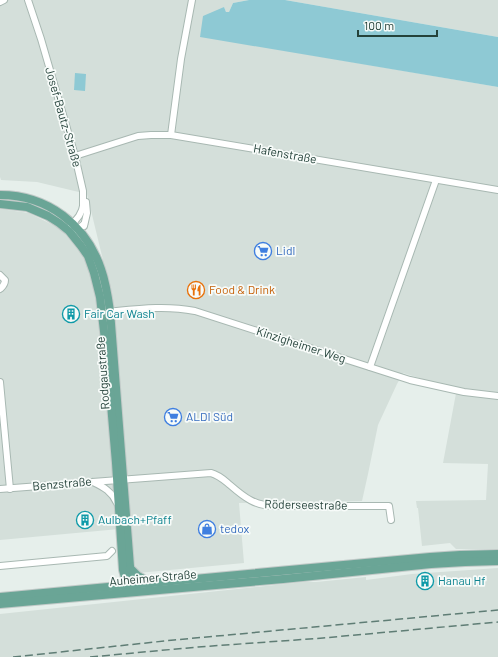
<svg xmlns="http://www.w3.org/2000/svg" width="498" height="657" viewBox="0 0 498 657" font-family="Barlow,sans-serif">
  <rect width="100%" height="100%" fill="#e6efeb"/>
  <g fill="#d4dfda">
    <path d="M0,0H249L233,3L229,12H226L224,7L200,36L498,87V549H456L450,543L422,546L418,508H417L416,501L486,500L488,464L443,463L457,388L432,382L403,373L397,384L378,425L368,474L362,501L239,503L244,563L138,573L135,566L130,528L0,540V209L29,213L59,228L80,250L91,272L103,260L87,194L37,182L1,180L0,177Z"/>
    <path d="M285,0H498V37Z"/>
    <path d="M498,568V657H0V614L304,582H316L366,577V580L412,574Z"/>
  </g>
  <g fill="#8ec9d4">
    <path d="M249,0H285L498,37V87L200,37L203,16L224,7L226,12H229L233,3Z"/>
    <path d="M75,73L86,74L85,91L74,90Z"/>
  </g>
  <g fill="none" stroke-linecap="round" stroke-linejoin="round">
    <g stroke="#a8b8b2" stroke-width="8">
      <g id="minor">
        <path d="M28,0L41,39L75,156L83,191V206L82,210L79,216L71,226"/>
        <path d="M0,2L4,0"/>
        <path d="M171,135L181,59L192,0"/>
        <path d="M75,156L138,136L151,135H171L498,190"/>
        <path d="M84,226L87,213L86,202"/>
        <path d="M74,231L78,229L84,224"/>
        <path d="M0,275L5,280C5,285 3,286 0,289"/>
        <path d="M106,312C137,309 165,305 195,311L410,380L464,392L498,396"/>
        <path d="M370,367L436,180"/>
        <path d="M0,382L10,489"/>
        <path d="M93,482C104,487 112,492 117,503"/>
        <path d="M0,489L211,473C219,475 224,480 230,485C245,498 255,506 276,506H389L391,520"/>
        <path d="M0,566L107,556L112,551"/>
      </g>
    </g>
    <g stroke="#c2cac8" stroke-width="10">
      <g id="major">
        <path d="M0,195C48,195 86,225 101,269C106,283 108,297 110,311L131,579L130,584L126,589"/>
        <path d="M0,204L27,207L48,216L59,223L69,231L81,246L88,256L94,273L100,297L107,357L116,463L123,570L126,581L131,587"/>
        <path d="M130,568L138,576L151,583"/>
        <path d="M0,597L430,557L460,555L498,554"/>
        <path d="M0,604L283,579L431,564L465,562L498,561"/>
      </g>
    </g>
    <use href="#minor" stroke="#fff" stroke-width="6"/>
    <use href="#major" stroke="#6aa596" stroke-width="8"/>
    <g stroke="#5f7d75" stroke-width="1.5" stroke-dasharray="8 4" stroke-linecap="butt">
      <path d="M13,657L174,640L498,610"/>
      <path d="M90,657L198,647L323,638L498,622"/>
    </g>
  </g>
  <defs>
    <g id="supermarket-ring" transform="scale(0.9)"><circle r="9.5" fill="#f7fbf9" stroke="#3f7fe0" stroke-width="1.5"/><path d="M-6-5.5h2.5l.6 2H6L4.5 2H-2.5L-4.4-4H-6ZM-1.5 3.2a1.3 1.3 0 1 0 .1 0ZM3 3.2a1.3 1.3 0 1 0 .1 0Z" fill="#3f7fe0"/></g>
    <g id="restaurant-ring" transform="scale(0.9)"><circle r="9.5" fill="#f7fbf9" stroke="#e8710a" stroke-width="1.5"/><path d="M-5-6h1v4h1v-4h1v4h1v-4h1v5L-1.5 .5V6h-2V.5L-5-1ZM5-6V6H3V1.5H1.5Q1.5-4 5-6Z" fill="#e8710a"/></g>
    <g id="building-ring" transform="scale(0.9)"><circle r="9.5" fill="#f7fbf9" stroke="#0f9aa8" stroke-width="1.5"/><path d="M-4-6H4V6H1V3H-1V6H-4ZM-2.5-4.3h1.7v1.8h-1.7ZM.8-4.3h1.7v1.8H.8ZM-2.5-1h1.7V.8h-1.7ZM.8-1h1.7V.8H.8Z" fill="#0f9aa8"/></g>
    <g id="shop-ring" transform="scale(0.9)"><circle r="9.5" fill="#f7fbf9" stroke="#3f7fe0" stroke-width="1.5"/><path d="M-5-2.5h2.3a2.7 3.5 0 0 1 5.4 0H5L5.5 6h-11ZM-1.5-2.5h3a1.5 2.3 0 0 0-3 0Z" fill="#3f7fe0"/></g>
  </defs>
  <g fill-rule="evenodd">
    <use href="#supermarket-ring" x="263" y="251"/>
    <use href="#restaurant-ring" x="196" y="290"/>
    <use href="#building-ring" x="71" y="314"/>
    <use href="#supermarket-ring" x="173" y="417"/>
    <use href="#building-ring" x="85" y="520"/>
    <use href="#shop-ring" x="207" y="529"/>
    <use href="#building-ring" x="425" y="581"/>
  </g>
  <g text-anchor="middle" stroke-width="3.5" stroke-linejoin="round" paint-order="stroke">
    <g font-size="12" fill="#24423a" stroke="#f7fbf9">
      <text transform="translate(63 117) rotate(74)" y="4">Josef-Bautz-Straße</text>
      <text transform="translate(285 154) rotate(10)" y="4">Hafenstraße</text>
      <text transform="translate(301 345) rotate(18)" y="4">Kinzigheimer Weg</text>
      <text transform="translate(103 373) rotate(-94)" y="4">Rodgaustraße</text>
      <text transform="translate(62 484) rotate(-5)" y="4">Benzstraße</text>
      <text transform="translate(306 505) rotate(1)" y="4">Röderseestraße</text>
      <text transform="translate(153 578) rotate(-5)" y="4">Auheimer Straße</text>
    </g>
    <g font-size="12" fill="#366cbe" stroke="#f7fbf9" text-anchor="start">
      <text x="276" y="255">Lidl</text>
      <text x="186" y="421">ALDI Süd</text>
      <text x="220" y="533">tedox</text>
    </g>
    <g font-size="12" fill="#c56008" stroke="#f7fbf9" text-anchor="start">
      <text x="209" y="294">Food &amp; Drink</text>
    </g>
    <g font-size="12" fill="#0d838f" stroke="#f7fbf9" text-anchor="start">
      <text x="84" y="318">Fair Car Wash</text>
      <text x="98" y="524">Aulbach+Pfaff</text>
      <text x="438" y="585">Hanau Hf</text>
    </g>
  </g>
  <path d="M358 30v6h79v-6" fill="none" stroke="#24423a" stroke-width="2"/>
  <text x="364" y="30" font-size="12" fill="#24423a" stroke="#f7fbf9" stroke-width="3" paint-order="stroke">100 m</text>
</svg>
